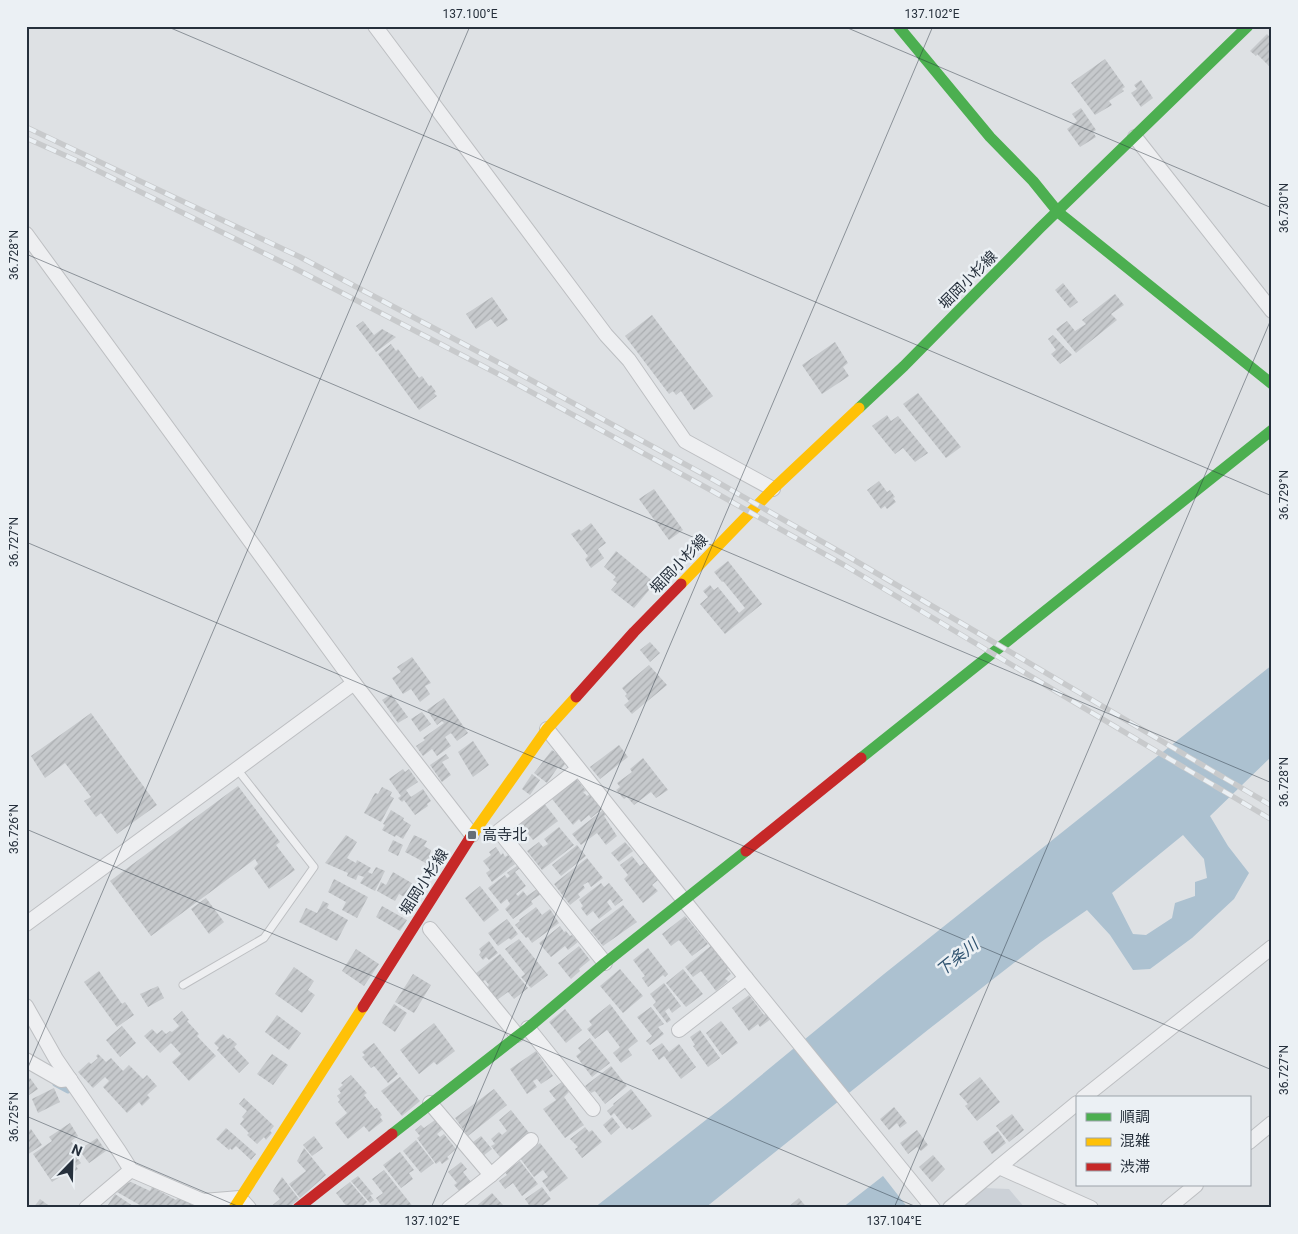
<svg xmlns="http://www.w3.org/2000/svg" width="1298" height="1234" viewBox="0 0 1298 1234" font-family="Roboto,'Noto Sans JP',sans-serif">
  <defs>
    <pattern id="building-hatch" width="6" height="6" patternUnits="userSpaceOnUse" patternTransform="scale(1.25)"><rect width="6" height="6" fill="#c6c9cc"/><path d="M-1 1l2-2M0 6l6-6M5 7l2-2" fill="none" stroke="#aaadb0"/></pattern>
  </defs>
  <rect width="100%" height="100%" fill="#dee1e4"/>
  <path fill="#ccd1d7" d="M984,1188L1009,1189L1025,1208H960Z"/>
  <g fill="#acc1d0" fill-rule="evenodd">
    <path d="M1272,665V756L1210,816L1228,846L1249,873L1234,899L1192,938L1150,969L1133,970L1110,935L1087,910L1041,942L929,1029L705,1208H594L730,1101L884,974ZM1183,835L1204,859L1207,878L1195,882V896L1175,903L1172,918L1146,935L1133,934L1112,893Z"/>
    <path d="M883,1176L908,1208H842Z"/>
  </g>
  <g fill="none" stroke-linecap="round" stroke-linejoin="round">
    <path stroke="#acc1d0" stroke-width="5" d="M55,1084L68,1091"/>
  </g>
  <g fill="url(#building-hatch)">
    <path d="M1267,34L1272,39V69L1257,54L1256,56L1250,51Z"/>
    <path d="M1105,59L1125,87L1122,89L1124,91L1109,101L1112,105L1095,115L1071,83Z"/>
    <path d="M1141,80L1153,98L1141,107L1131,93L1137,89L1134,85Z"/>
    <path d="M1081,108L1096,130L1093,132L1096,137L1080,147L1067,129L1077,121L1072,114Z"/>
    <path d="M1063,283L1078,302L1070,308L1055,290Z"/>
    <path d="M1115,294L1124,305L1111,314L1117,320L1076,353L1056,329L1067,321L1075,331L1086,324L1082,320Z"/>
    <path d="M492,297L508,320L497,327L491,319L476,329L466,314Z"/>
    <path d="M652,315L713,396L694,410L681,391L676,395L673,391L669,394L625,336Z"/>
    <path d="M363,321L374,335L382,329L396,337L376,352L356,326Z"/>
    <path d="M1053,335L1072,355L1060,364L1051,354L1056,350L1048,339Z"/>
    <path d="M835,342L848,363L843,367L849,376L822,394L802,365Z"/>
    <path d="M391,344L396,351L398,349L419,378L422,376L429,386L431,385L436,392L434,393L437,396L419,410L378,354Z"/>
    <path d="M918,393L961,447L946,458L903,404Z"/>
    <path d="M887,415L891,421L898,416L928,453L915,462L903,448L895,454L872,426Z"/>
    <path d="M879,481L887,492L890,490L895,497L893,498L896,502L887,509L885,506L881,509L867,490Z"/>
    <path d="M654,489L683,530L669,540L639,499Z"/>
    <path d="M591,523L606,543L598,549L604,558L591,568L585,559L588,556L571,534L579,529L581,531Z"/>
    <path d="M616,551L655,583L634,608L611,590L617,583L613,580L616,577L604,567Z"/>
    <path d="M728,561L762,604L725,634L700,604L708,597L703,591L710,585L714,590L718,587L739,613L745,608L723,581L722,582L714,572Z"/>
    <path d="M650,642L660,653L650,662L640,650Z"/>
    <path d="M412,657L431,683L425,686L430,694L420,702L411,689L403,694L392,678L401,672L397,667Z"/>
    <path d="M649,665L667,685L632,714L624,705L629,701L625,696L627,694L622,688Z"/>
    <path d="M391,694L408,717L398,723L382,700Z"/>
    <path d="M444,698L468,733L457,741L451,733L445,737L451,746L437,756L432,749L423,756L416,746L425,740L423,738L444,723L442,721L437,725L427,710Z"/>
    <path d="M422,712L431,724L420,732L411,719Z"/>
    <path d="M91,713L157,805L117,834L101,813L96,817L84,801L91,797L65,763L45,778L31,756Z"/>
    <path d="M473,741L489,765L473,777L458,752Z"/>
    <path d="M619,745L628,757L600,779L590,767Z"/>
    <path d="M552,750L563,758L561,759L566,763L561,769L558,767L547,783L534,773Z"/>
    <path d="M446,754L449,758L442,762L451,775L442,782L430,765Z"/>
    <path d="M643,758L668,790L656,798L651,792L634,805L627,797L624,799L616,790L620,787L617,783L632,772L630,769Z"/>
    <path d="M403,769L405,772L409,769L418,782L406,790L411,797L423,789L431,801L427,804L428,806L415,815L404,800L402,802L398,798L401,796L389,779Z"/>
    <path d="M532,774L540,780L530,795L522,789Z"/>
    <path d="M574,776L586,791L583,792L587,796L590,794L602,809L591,818L589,815L581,822L579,819L573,825L552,799L563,790L561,787Z"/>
    <path d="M238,786L280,842L276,845L295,870L269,889L254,868L258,864L255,859L151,936L110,881Z"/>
    <path d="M382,787L392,792L390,796L394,798L381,822L364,813L375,793L378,794Z"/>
    <path d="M543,802L558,821L533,840L518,821Z"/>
    <path d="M391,810L404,818L403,820L411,825L403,839L396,835L395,837L382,830L385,825L383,824Z"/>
    <path d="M603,810L607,814L604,816L617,836L606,845L597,833L581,845L572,834Z"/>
    <path d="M559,827L574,845L542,870L527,851L539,842L543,847L548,844L544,839Z"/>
    <path d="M346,835L357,842L347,858L356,863L357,860L371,868L368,872L372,874L376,867L385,871L375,891L360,883L364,877L358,875L356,880L347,876L348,873L325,863Z"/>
    <path d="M414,835L427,841L424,846L431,850L430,854L440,859L435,868L405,852Z"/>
    <path d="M393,840L403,845L398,856L388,851Z"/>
    <path d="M625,842L633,851L619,862L611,853Z"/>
    <path d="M577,845L586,856L561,876L552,865Z"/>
    <path d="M496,847L501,855L503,853L505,857L508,855L515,864L492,882L486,873L490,870L483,861L491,855L489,852Z"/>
    <path d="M632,856L640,866L644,863L658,880L652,885L658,891L643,903L624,879L628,875L620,865Z"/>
    <path d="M587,858L603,878L591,887L588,882L583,885L585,888L578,894L580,897L570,905L554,884Z"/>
    <path d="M518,865L520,868L515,872L526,886L516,894L518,896L523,891L527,896L537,889L541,894L531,901L533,904L513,919L505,909L510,904L507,899L501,904L488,888L505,875L507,878L510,876L507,873Z"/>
    <path d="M393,872L415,885L408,899L399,894L395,901L377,891L381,882L386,885Z"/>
    <path d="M334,879L368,897L357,918L342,910L346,902L328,892Z"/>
    <path d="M601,883L604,887L609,883L623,900L615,906L610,899L607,902L612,909L599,919L593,911L587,916L581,908L583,906L579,900Z"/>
    <path d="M480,886L499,910L484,922L465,898Z"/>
    <path d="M206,898L224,922L209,934L191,909Z"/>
    <path d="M409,899L417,903L412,914L404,910Z"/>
    <path d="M323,901L329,904L327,908L348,920L337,941L299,922L306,908L317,913Z"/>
    <path d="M623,905L637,922L603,946L590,930Z"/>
    <path d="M382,906L407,920L400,931L376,917Z"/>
    <path d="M536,907L542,915L550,909L559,923L532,943L528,937L526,938L515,925L520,921L519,920Z"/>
    <path d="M685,916L708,944L692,956L679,940L671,946L662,934Z"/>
    <path d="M507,919L518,934L511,940L509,938L498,946L488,933Z"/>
    <path d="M560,926L564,932L566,931L570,936L572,935L578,942L568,950L565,946L551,957L539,943Z"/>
    <path d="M519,939L548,975L531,988L521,977L525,974L505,949Z"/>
    <path d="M489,941L498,953L489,960L486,957L483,960L479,955L481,952L479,949Z"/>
    <path d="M712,945L730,967L727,969L731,974L725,979L728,981L716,991L701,971L693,977L685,967Z"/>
    <path d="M579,946L590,960L579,969L580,971L571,979L558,963Z"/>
    <path d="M648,948L668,974L665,977L663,975L648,987L642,978L645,976L633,960Z"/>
    <path d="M356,949L379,964L364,986L342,971Z"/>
    <path d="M500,954L528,988L514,999L508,992L497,1000L486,988L489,985L485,980L482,982L475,974Z"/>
    <path d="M294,967L314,981L308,990L315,995L302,1013L275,994Z"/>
    <path d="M620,969L643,996L623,1013L600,986Z"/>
    <path d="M683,969L703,994L686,1007L666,983Z"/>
    <path d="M99,971L122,1004L125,1002L134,1015L117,1027L84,982Z"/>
    <path d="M413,974L431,985L414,1013L395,1002Z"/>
    <path d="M664,983L681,1006L672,1013L669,1008L665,1011L671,1020L667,1023L653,1005L656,1002L650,994Z"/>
    <path d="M158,986L164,998L148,1007L140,994Z"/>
    <path d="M749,995L764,1015L767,1013L771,1019L760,1027L758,1024L749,1031L732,1008Z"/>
    <path d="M394,1004L407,1013L395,1032L382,1023Z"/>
    <path d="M610,1004L638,1041L628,1049L632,1055L621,1063L613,1053L620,1047L607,1030L595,1039L587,1029L592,1025L589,1021Z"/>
    <path d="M651,1007L664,1024L658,1027L664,1034L650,1045L646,1041L652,1036L637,1017Z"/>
    <path d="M565,1009L582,1030L566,1043L549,1022Z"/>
    <path d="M182,1011L189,1020L187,1021L199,1034L197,1036L216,1056L189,1081L172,1062L181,1054L171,1043L160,1053L144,1036L152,1029L157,1034L162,1030L166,1034L170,1031L172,1032L179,1026L173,1019Z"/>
    <path d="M277,1015L301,1033L289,1050L265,1032Z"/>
    <path d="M721,1021L738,1043L722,1055L706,1033Z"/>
    <path d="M434,1023L455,1051L437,1065L434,1062L419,1074L400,1050Z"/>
    <path d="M122,1026L136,1043L120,1057L106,1040Z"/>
    <path d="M700,1030L720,1058L708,1067L693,1046L695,1045L690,1037Z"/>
    <path d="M223,1034L228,1039L230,1038L237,1044L234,1047L249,1063L239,1073L217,1050L219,1048L214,1043Z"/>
    <path d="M590,1038L610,1063L592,1077L576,1056L581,1052L578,1048Z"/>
    <path d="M374,1043L398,1074L388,1083L374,1066L371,1068L362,1057L365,1055L362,1052Z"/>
    <path d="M662,1043L669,1052L679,1044L696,1067L681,1079L664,1056L659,1060L652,1050Z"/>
    <path d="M536,1051L553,1076L541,1084L537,1079L533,1081L537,1087L527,1094L510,1069Z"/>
    <path d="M98,1054L106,1062L111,1058L123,1071L129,1065L143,1079L147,1075L157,1086L147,1095L150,1098L142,1106L139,1102L127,1113L103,1087L109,1081L105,1077L93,1088L78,1072L89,1062L91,1064L98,1058L96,1056Z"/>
    <path d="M272,1054L288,1065L273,1085L257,1074Z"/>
    <path d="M611,1066L627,1086L605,1104L595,1091L591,1093L585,1086Z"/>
    <path d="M351,1075L367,1093L364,1095L375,1109L377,1108L382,1115L380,1117L383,1121L369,1132L364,1126L348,1139L335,1123L347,1113L338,1102L340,1100L337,1096L341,1093L338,1089L343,1085L341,1083Z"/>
    <path d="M400,1077L420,1101L402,1116L381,1091Z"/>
    <path d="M980,1077L1000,1102L977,1121L965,1106L968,1104L959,1094Z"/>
    <path d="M30,1078L38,1089L26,1097V1081Z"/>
    <path d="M562,1082L569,1092L564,1097L584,1125L565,1138L543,1109L556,1100L549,1091Z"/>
    <path d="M54,1088L60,1102L38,1113L32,1099Z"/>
    <path d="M494,1089L507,1105L468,1136L455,1118Z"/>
    <path d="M631,1089L652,1116L632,1130L629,1127L627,1129L614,1113L611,1116L607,1111L614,1105L613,1104Z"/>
    <path d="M244,1098L274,1126L270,1131L272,1133L266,1140L264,1137L257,1144L247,1135L249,1133L240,1124L244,1119L242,1117L247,1111L239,1104Z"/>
    <path d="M894,1107L907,1123L900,1128L897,1123L889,1130L880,1119Z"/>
    <path d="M511,1110L530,1134L500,1157L491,1146L495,1144L491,1139L499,1132L502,1135L507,1131L499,1120Z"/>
    <path d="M1012,1114L1024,1130L1009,1142L996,1126Z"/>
    <path d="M612,1117L620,1127L611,1135L603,1125Z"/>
    <path d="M435,1120L443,1129L437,1134L440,1137L444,1134L456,1149L447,1157L449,1159L442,1164L440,1161L436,1164L417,1138L420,1136L415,1130L421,1125L424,1128Z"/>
    <path d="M70,1123L78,1136L71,1141L76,1148L72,1151L81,1163L76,1166L78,1169L68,1176L66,1173L52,1182L33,1154L52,1141L49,1137Z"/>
    <path d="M585,1127L589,1132L592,1130L602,1142L582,1158L575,1149L578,1147L570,1139Z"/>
    <path d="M226,1128L256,1154L251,1160L236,1146L232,1150L230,1148L229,1150L216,1139Z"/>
    <path d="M31,1129L42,1145L27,1155L26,1133Z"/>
    <path d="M917,1130L928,1145L921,1151L917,1147L908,1154L900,1143Z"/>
    <path d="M998,1131L1006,1143L992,1154L983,1142Z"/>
    <path d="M314,1136L323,1148L312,1156L303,1145Z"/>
    <path d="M481,1136L492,1149L483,1156L473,1142Z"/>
    <path d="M97,1138L106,1151L89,1163L79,1150Z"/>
    <path d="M416,1140L434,1163L421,1173L403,1151Z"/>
    <path d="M540,1143L568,1178L550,1192L542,1181L548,1177L543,1170L534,1177L520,1158Z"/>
    <path d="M304,1148L326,1175L300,1198L289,1184L306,1171L297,1161Z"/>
    <path d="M400,1152L414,1170L409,1173L413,1179L401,1188L383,1165Z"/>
    <path d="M933,1155L945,1169L932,1182L919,1167Z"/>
    <path d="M520,1161L538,1184L522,1196L513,1183L505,1189L499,1181L507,1175L505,1172Z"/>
    <path d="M461,1162L467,1169L463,1172L471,1182L460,1192L454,1185L457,1183L448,1172Z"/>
    <path d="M384,1170L414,1208H383L376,1198L383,1193L372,1179Z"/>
    <path d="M358,1176L373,1194L370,1195L374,1200L370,1203L351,1181Z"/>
    <path d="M282,1177L299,1199L288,1208H269L280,1199L273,1191Z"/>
    <path d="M131,1182L150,1191L152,1187L176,1200L178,1197L199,1208H145L117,1192L121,1185Z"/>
    <path d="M350,1182L367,1202L361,1208H348L336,1193Z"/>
    <path d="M542,1187L551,1199L539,1208H531L525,1199Z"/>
    <path d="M492,1193L503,1205L500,1208H474Z"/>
    <path d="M115,1194L136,1208H106Z"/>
    <path d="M799,1198L807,1208H787Z"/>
    <path d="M40,1199L52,1208H33Z"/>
  </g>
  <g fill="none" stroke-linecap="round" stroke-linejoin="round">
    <g stroke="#bdbfc2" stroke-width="9">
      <path id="lane" d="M183,985L264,938L314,867L237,769"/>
    </g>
    <g stroke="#bdbfc2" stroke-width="16">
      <g id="street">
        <path d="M375,26L606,335L629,360L685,441L773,489"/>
        <path d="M1135,137L1272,311"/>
        <path d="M26,234L354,683L472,835"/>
        <path d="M547,729L746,978L933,1208"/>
        <path d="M578,769L499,831L605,963"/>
        <path d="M26,924L354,683"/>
        <path d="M430,929L517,1035"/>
        <path d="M26,1006L56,1059L119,1151L131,1170L203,1201L240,1198L249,1208"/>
        <path d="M528,1028L593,1109"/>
        <path d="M679,1030L746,978"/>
        <path d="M26,1060L61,1080L70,1079"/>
        <path d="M1083,1098L1272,947"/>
        <path d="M430,1103L491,1175L449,1208"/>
        <path d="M1249,1142L1272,1123"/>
        <path d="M999,1167L1077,1103"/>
        <path d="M491,1175L531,1140"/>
        <path d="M86,1208L131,1170"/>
        <path d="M950,1208L999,1167L1091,1208"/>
        <path d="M1168,1208L1196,1185"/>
      </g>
    </g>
    <use href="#lane" stroke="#eeeff1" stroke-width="7"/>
    <use href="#street" stroke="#eeeff1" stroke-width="14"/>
    <g stroke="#4caf50" stroke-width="11">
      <path d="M898,26L990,137L1033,181L1058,212L1272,384"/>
      <path d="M859,408L904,366L1040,228L1248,26"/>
      <path d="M861,758L1272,430"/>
      <path d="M392,1134L528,1028L605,963L746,851"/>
    </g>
    <g stroke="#ffc107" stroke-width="11">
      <path d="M681,584L773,489L859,408"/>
      <path d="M470,838L547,729L576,697"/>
      <path d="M234,1208L363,1007"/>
    </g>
    <g stroke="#c62828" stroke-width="11">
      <path d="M576,697L634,632L681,584"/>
      <path d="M746,851L861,758"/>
      <path d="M363,1007L470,838"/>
      <path d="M298,1208L392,1134"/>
    </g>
    <g stroke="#c8cacc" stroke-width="5.5">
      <g id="rail">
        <path d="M26,127L300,257L507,367L712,479L849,557L1272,806"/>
        <path d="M26,138L82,163L296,269L502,376L707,488L844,565L1272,820"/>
      </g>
    </g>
    <use href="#rail" stroke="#ebf0f4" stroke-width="4" stroke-dasharray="11" stroke-linecap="butt"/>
  </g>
  <path fill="none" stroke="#26303c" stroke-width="1" stroke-opacity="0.45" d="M166,26L1272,496M843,26L1272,208M26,254L1272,783M26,542L1272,1070M26,829L919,1208M26,1072L470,26M26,1116L242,1208M431,1208L933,26M894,1208L1272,317"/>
  <rect fill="#666e77" stroke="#ebf0f4" stroke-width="2" x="467" y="830" width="10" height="10" rx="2.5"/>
  <g text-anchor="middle" stroke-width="5" stroke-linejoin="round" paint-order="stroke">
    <g font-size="15" fill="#26303c" stroke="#ebf0f4">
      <text transform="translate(968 280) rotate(-45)" y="5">堀岡小杉線</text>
      <text transform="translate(679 564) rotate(-46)" y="5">堀岡小杉線</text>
      <text transform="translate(424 882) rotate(-57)" y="5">堀岡小杉線</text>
    </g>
    <g font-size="15" fill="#26303c" stroke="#ebf0f4" text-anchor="start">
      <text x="482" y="840">高寺北</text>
    </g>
    <g font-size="16" font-style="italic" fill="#305370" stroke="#ebf0f4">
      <text transform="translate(957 957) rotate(-39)" y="6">下条川</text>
    </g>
  </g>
  <rect width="1298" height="1234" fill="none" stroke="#ebf0f4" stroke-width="55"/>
  <rect x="1076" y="1096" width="175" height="90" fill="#ebf0f4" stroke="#9ca3aa"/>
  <rect x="1086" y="1113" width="25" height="8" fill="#4caf50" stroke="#9ca3aa"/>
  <text x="1120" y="1122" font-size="15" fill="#26303c">順調</text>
  <rect x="1086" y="1138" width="25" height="8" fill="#ffc107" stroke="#9ca3aa"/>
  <text x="1120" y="1146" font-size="15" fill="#26303c">混雑</text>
  <rect x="1086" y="1163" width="25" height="8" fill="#c62828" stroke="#9ca3aa"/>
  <text x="1120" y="1172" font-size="15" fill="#26303c">渋滞</text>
  <g transform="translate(72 1162) rotate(23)" stroke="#ebf0f4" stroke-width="4" paint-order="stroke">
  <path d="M0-4L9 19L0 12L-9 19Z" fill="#26303c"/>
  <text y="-8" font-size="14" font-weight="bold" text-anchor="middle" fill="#26303c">N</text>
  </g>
  <rect x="28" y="28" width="1242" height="1178" fill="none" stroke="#26303c" stroke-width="2"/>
  <g font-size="12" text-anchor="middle" fill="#26303c">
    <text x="470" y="18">137.100°E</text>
    <text x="932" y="18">137.102°E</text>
    <text transform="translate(1284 208) rotate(-90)" y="4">36.730°N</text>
    <text transform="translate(14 255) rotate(-90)" y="4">36.728°N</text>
    <text transform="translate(1284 495) rotate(-90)" y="4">36.729°N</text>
    <text transform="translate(14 542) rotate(-90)" y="4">36.727°N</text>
    <text transform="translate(1284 782) rotate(-90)" y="4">36.728°N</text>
    <text transform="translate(14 829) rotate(-90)" y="4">36.726°N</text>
    <text transform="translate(1284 1070) rotate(-90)" y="4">36.727°N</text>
    <text transform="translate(14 1117) rotate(-90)" y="4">36.725°N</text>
    <text x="432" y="1225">137.102°E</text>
    <text x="894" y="1225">137.104°E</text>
  </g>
</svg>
